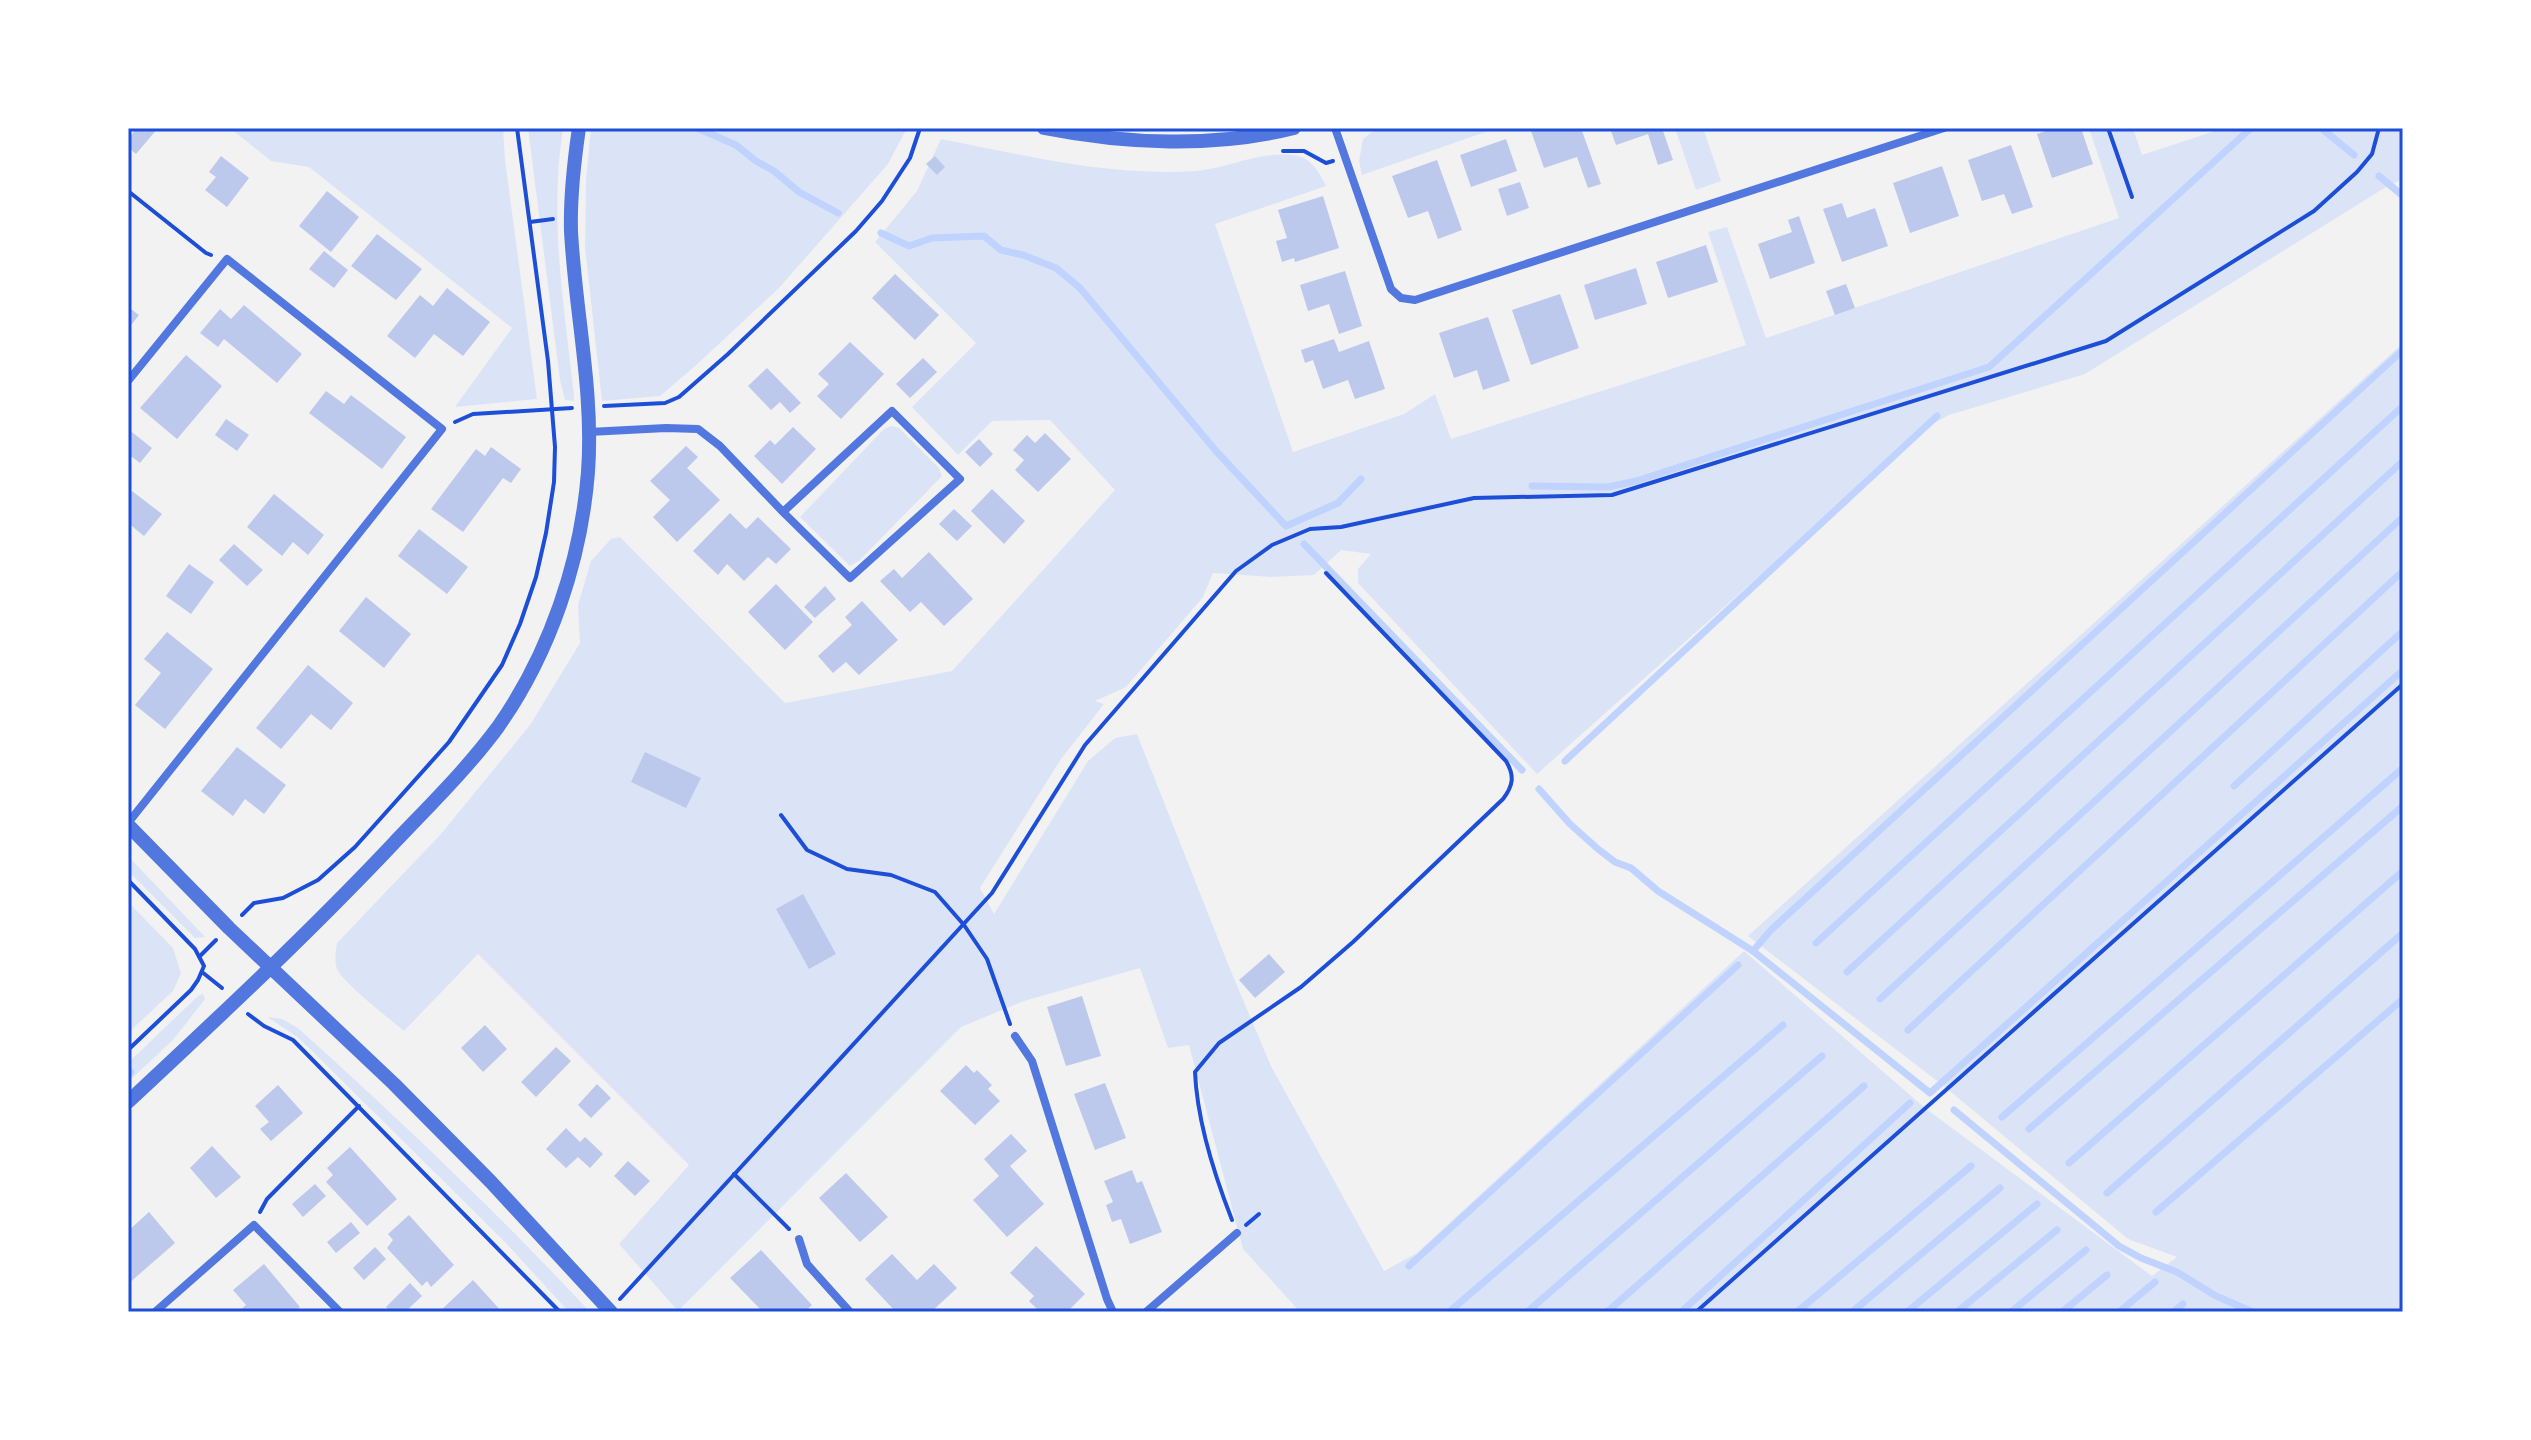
<svg xmlns="http://www.w3.org/2000/svg" width="2531" height="1440" viewBox="0 0 2531 1440" font-family="'Open Sans',sans-serif">
  <rect width="100%" height="100%" fill="#f2f2f2"/>
  <g fill="#dbe4f7">
    <path d="M230,128H503L505,160L537,399L455,407L512,328L309,167L271,161Z"/>
    <path d="M528,128H563C549,219 564,305 574,395V401L565,400L560,380Z"/>
    <path d="M591,128H907L888,164L779,288L693,368L660,396L602,401L585,247L586,180Z"/>
    <path d="M1377,128H1497L1362,175L1359,161L1363,139Z"/>
    <path d="M1675,128H1703L1721,181L1696,190Z"/>
    <path d="M2089,128H2133L2142,155L2224,128H2403V179L2386,187L2085,374L1949,415L1925,428L1537,774L1358,583V569L1371,554L1341,550L1314,575L1271,577L1213,573L1203,597L1126,687L1095,701L1104,704L1061,759L980,888L994,914L1088,761L1115,738L1137,734L1230,969L1271,1066L1384,1271L1417,1253L1744,951L1925,1108L2152,1276L2177,1257L2128,1239L1945,1087L1748,936L2403,343V1312H1300L1243,1249L1189,1045L1168,1048L1140,968L1024,1001L961,1027L678,1311L619,1244L689,1165L478,954L404,1031C389,1018 345,985 337,969C334,961 336,950 337,943L441,834L530,725L580,643L578,605L591,561L611,539L620,537L785,703L952,671L1115,490L1050,420L992,421L958,455L912,407L976,343L875,242L917,191L941,139C1024,155 1110,177 1196,171C1229,168 1264,149 1298,156C1312,159 1320,174 1326,186L1215,224L1293,452L1404,414L1435,394L1451,439L1746,345L1708,232L1727,227L1766,338L2119,218Z"/>
    <path d="M891,426L899,428L939,468L942,476L859,561L850,566L800,517L884,429Z"/>
    <path d="M128,856L205,937L195,938L128,871Z"/>
    <path d="M128,902L173,948L181,973L173,991L128,1033Z"/>
    <path d="M203,994L205,999L173,1040L128,1082V1063L198,996Z"/>
    <path d="M267,1017L282,1019L298,1028C399,1119 497,1212 590,1312H569L506,1243L308,1047L296,1036Z"/>
  </g>
  <g fill="none" stroke-linecap="round" stroke-linejoin="round">
    <g stroke="#bfd3fe" stroke-width="7">
      <path d="M697,128L736,145L756,161L774,171L799,192L838,213"/>
      <path d="M2321,128L2354,155"/>
      <path d="M2379,176L2403,196"/>
      <path d="M881,233L909,246L932,238L984,236L1001,250L1023,255L1056,268L1080,288L1216,451L1286,526L1338,503L1361,479"/>
      <path d="M1532,486L1608,487L1636,481L1989,367L2251,128"/>
      <path d="M1304,544L1522,770"/>
      <path d="M1565,761L1937,416"/>
      <path d="M2234,786L2403,631"/>
      <path d="M1539,789L1570,824L1598,849L1615,862L1631,868L1658,891L1753,951L1930,1093L2403,670"/>
      <path d="M1816,943L2403,406"/>
      <path d="M1753,951L1771,930L2403,350"/>
      <path d="M1847,972L2403,461"/>
      <path d="M1880,999L2403,517"/>
      <path d="M1908,1030L2403,571"/>
      <path d="M128,1075L131,1072"/>
      <path d="M1954,1110L2119,1246L2141,1258L2177,1272L2216,1296L2253,1312"/>
      <path d="M2002,1117L2403,768"/>
      <path d="M2029,1129L2403,806"/>
      <path d="M2069,1163L2403,871"/>
      <path d="M2107,1193L2403,933"/>
      <path d="M2156,1212L2403,999"/>
      <path d="M1409,1266L1738,965"/>
      <path d="M1449,1312L1783,1025"/>
      <path d="M1527,1312L1822,1056"/>
      <path d="M1607,1312L1864,1086"/>
      <path d="M1681,1312L1910,1103"/>
      <path d="M1797,1312L1971,1166"/>
      <path d="M1852,1312L2000,1188"/>
      <path d="M1907,1312L2037,1204"/>
      <path d="M1957,1312L2057,1230"/>
      <path d="M2011,1312L2086,1250"/>
      <path d="M2062,1312L2107,1275"/>
      <path d="M2119,1312L2155,1282"/>
      <path d="M2173,1312L2183,1304"/>
    </g>
  </g>
  <g fill="#bdc9ec">
    <path d="M137,128H158L136,154L128,147V139Z"/>
    <path d="M1541,128H1581L1601,184L1588,188L1577,157L1544,168L1531,131Z"/>
    <path d="M1610,128H1662L1673,160L1658,165L1648,134L1616,145Z"/>
    <path d="M2055,128H2081L2093,164L2052,178L2037,134Z"/>
    <path d="M1506,139L1517,171L1471,187L1460,155Z"/>
    <path d="M2011,145L2033,207L2012,214L2004,194L1982,201L1968,160Z"/>
    <path d="M221,156L249,178L227,207L205,190L216,177L209,172Z"/>
    <path d="M935,156L945,167L937,175L926,164Z"/>
    <path d="M1437,160L1462,230L1438,239L1428,211L1408,218L1392,176Z"/>
    <path d="M1942,166L1959,216L1910,233L1893,183Z"/>
    <path d="M1520,182L1529,208L1507,216L1498,189Z"/>
    <path d="M327,191L359,217L331,252L299,226Z"/>
    <path d="M1323,196L1339,248L1295,262L1294,258L1282,262L1276,241L1287,238L1278,210Z"/>
    <path d="M1842,203L1847,218L1875,208L1888,246L1842,262L1823,209Z"/>
    <path d="M1799,216L1815,263L1770,279L1758,244L1792,232L1788,220Z"/>
    <path d="M377,234L422,269L396,300L351,266Z"/>
    <path d="M1706,245L1718,282L1668,298L1656,262Z"/>
    <path d="M324,251L348,270L334,288L309,269Z"/>
    <path d="M1636,268L1647,304L1595,320L1584,285Z"/>
    <path d="M1345,271L1362,326L1339,334L1329,304L1308,311L1300,285Z"/>
    <path d="M895,274L939,315L915,340L872,298Z"/>
    <path d="M1846,284L1855,308L1835,315L1826,291Z"/>
    <path d="M447,288L490,322L463,356L434,334L415,358L387,336L420,295L433,306Z"/>
    <path d="M1560,294L1579,348L1531,365L1512,310Z"/>
    <path d="M244,305L302,354L277,383L224,339L218,347L200,333L220,309L231,319Z"/>
    <path d="M128,307L139,315L128,329Z"/>
    <path d="M1488,317L1510,381L1483,390L1477,370L1454,378L1439,333Z"/>
    <path d="M1334,339L1339,352L1369,341L1385,389L1355,399L1348,380L1323,389L1313,360L1305,363L1301,350Z"/>
    <path d="M850,342L884,374L841,419L817,396L829,384L818,374Z"/>
    <path d="M186,355L222,386L177,439L140,408Z"/>
    <path d="M923,358L937,372L910,398L896,384Z"/>
    <path d="M767,368L801,403L790,413L780,402L771,410L748,386Z"/>
    <path d="M326,391L344,404L351,395L406,437L382,469L309,413Z"/>
    <path d="M226,419L249,435L237,451L215,435Z"/>
    <path d="M793,427L816,449L782,484L754,456L770,440L775,445Z"/>
    <path d="M128,429L152,448L140,463L128,454Z"/>
    <path d="M1045,433L1071,459L1038,492L1015,470L1024,460L1013,450L1027,435L1035,443Z"/>
    <path d="M979,439L993,454L980,467L965,452Z"/>
    <path d="M686,446L698,457L687,468L720,500L677,542L653,517L670,500L650,481Z"/>
    <path d="M491,447L521,469L511,483L503,478L463,532L431,509L476,449L485,456Z"/>
    <path d="M992,489L1025,521L1004,544L971,511Z"/>
    <path d="M132,491L162,514L144,536L128,523V496Z"/>
    <path d="M274,494L324,535L308,555L293,542L282,556L247,527Z"/>
    <path d="M954,509L972,526L957,541L939,524Z"/>
    <path d="M730,513L746,529L758,517L791,549L776,564L768,557L744,581L727,564L718,575L693,551Z"/>
    <path d="M419,529L468,567L447,594L398,556Z"/>
    <path d="M234,544L263,570L247,586L219,560Z"/>
    <path d="M929,552L973,599L944,626L921,602L910,612L880,581L894,569L902,578Z"/>
    <path d="M189,564L214,582L191,614L166,596Z"/>
    <path d="M776,584L813,622L785,650L748,612Z"/>
    <path d="M825,586L836,599L815,618L804,607Z"/>
    <path d="M366,597L411,634L384,668L339,631Z"/>
    <path d="M862,601L898,640L859,675L846,662L833,673L818,656L852,625L845,617Z"/>
    <path d="M167,632L213,669L165,729L135,705L161,673L144,659Z"/>
    <path d="M308,665L353,703L331,730L311,714L281,749L256,728Z"/>
    <path d="M237,747L286,785L264,814L245,799L233,816L201,791Z"/>
    <path d="M645,752L701,778L686,808L631,782Z"/>
    <path d="M803,894L836,954L809,969L776,909Z"/>
    <path d="M1269,954L1285,972L1255,998L1239,980Z"/>
    <path d="M1082,996L1101,1056L1066,1066L1047,1007Z"/>
    <path d="M485,1025L507,1049L483,1072L461,1048Z"/>
    <path d="M556,1047L571,1061L536,1097L521,1082Z"/>
    <path d="M966,1065L974,1073L977,1070L992,1085L988,1089L1000,1101L975,1125L940,1091Z"/>
    <path d="M1105,1083L1126,1138L1095,1150L1074,1094Z"/>
    <path d="M597,1084L611,1098L591,1118L578,1105Z"/>
    <path d="M278,1085L303,1113L271,1141L260,1129L269,1122L255,1106Z"/>
    <path d="M566,1128L580,1142L585,1137L603,1154L590,1168L578,1157L566,1168L546,1149Z"/>
    <path d="M1011,1134L1027,1151L1010,1166L1044,1204L1007,1237L973,1200L999,1176L984,1159Z"/>
    <path d="M212,1146L241,1177L216,1198L190,1168Z"/>
    <path d="M350,1147L397,1199L367,1226L326,1182L333,1175L327,1168Z"/>
    <path d="M628,1161L650,1181L635,1196L614,1176Z"/>
    <path d="M1132,1170L1137,1183L1142,1181L1162,1232L1130,1244L1121,1219L1112,1222L1106,1205L1113,1202L1104,1181Z"/>
    <path d="M846,1173L888,1217L860,1242L819,1198Z"/>
    <path d="M315,1184L326,1196L303,1217L292,1204Z"/>
    <path d="M149,1212L175,1243L128,1284V1244L130,1242L128,1231Z"/>
    <path d="M409,1215L454,1265L431,1287L427,1281L422,1286L387,1248L393,1240L388,1234Z"/>
    <path d="M351,1222L360,1233L336,1253L327,1242Z"/>
    <path d="M1036,1246L1085,1294L1067,1312H1040L1029,1301L1034,1296L1010,1273Z"/>
    <path d="M375,1247L386,1259L364,1280L353,1268Z"/>
    <path d="M761,1250L812,1305L804,1312H763L730,1278Z"/>
    <path d="M892,1254L917,1280L934,1264L957,1288L931,1312H896L865,1279Z"/>
    <path d="M264,1264L300,1307L294,1312H238L246,1305L233,1290Z"/>
    <path d="M473,1280L502,1312H439Z"/>
    <path d="M410,1283L422,1296L405,1312H391L386,1307Z"/>
  </g>
  <g fill="none" stroke-linecap="round" stroke-linejoin="round">
    <g stroke="#1d4ed8" stroke-width="4">
      <path d="M2108,128L2132,197"/>
      <path d="M1283,151H1304L1326,163L1333,161"/>
      <path d="M128,191L206,253L211,255"/>
      <path d="M530,222L553,219"/>
      <path d="M604,406L665,403L679,397L728,354L856,231L882,201L910,158L920,128"/>
      <path d="M455,422L473,414L572,408"/>
      <path d="M781,815L807,850L847,869L891,875L935,892L964,925L987,959L1010,1024"/>
      <path d="M128,880L195,949L204,966L198,980L191,990L128,1050"/>
      <path d="M242,915L254,903L283,898L318,880L355,847L449,742L502,665L520,624L536,577L546,533L554,482L555,447L548,361L517,128"/>
      <path d="M200,956L216,940"/>
      <path d="M202,972L222,988"/>
      <path d="M248,1014L264,1026L293,1040L560,1312"/>
      <path d="M734,1174L789,1229"/>
      <path d="M260,1212L267,1199L359,1106"/>
      <path d="M1232,1220C1214,1174 1197,1121 1195,1072L1219,1043L1301,987L1353,942L1503,799C1513,786 1515,776 1506,761L1326,573"/>
      <path d="M1246,1225L1259,1214"/>
      <path d="M620,1299L992,893L1085,745L1236,571L1272,545L1310,529L1341,527L1474,498L1612,495L2106,341L2314,211L2357,172L2372,154L2379,128"/>
      <path d="M1696,1312L2403,684"/>
    </g>
    <g stroke="#5277de" stroke-width="8">
      <path d="M1335,128L1391,289L1401,298L1415,300L1944,128"/>
      <path d="M128,381L227,259L442,429L128,823"/>
      <path d="M589,432L666,428L698,429L720,446L783,512L850,578L960,479L892,411L783,512"/>
      <path d="M1015,1036L1032,1061L1107,1299L1113,1312"/>
      <path d="M799,1239L807,1264L850,1312"/>
      <path d="M155,1312L254,1225L340,1312"/>
      <path d="M1146,1312L1237,1233"/>
    </g>
    <g stroke="#5277de" stroke-width="14">
      <path d="M1044,128C1125,144 1214,148 1294,128"/>
      <path d="M128,825L229,928L394,1084L491,1182L611,1312"/>
      <path d="M128,1102C218,1018 308,934 393,844C429,806 467,769 498,727C550,653 581,561 588,472C594,391 575,311 571,231C570,196 574,162 579,128"/>
    </g>
  </g>
  <rect width="2531" height="1440" fill="none" stroke="#ffffff" stroke-width="260"/>
  <rect x="130" y="130" width="2271" height="1180" fill="none" stroke="#1d4ed8" stroke-width="3"/>
</svg>
